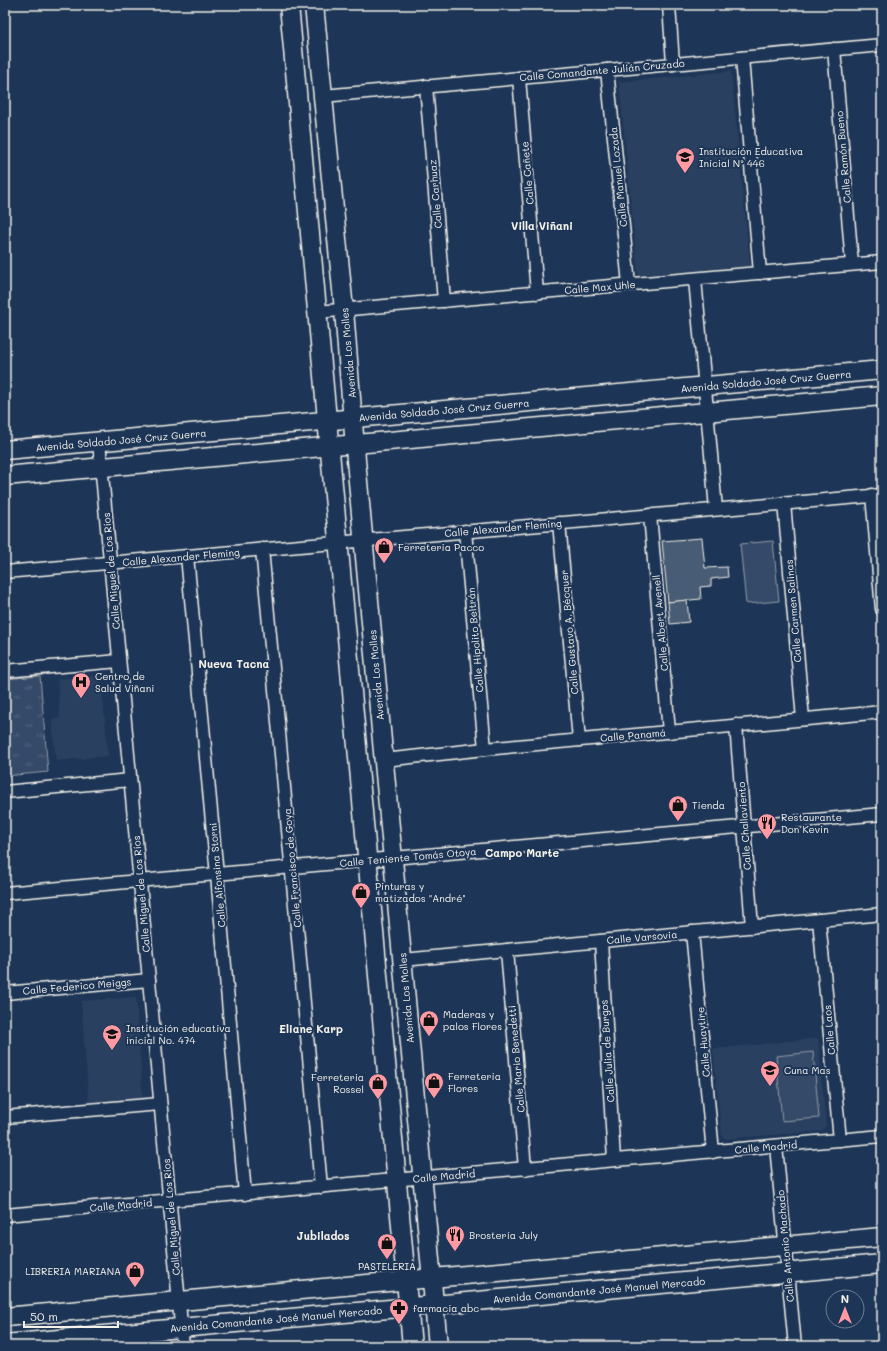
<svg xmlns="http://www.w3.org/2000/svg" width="887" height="1351" viewBox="0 0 887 1351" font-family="Mali,sans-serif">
  <defs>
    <pattern id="park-tufts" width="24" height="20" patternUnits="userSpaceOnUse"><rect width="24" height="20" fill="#354a67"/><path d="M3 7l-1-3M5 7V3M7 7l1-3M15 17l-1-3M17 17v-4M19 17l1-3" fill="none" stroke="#53657d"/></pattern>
  </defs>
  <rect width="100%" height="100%" fill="#1d3557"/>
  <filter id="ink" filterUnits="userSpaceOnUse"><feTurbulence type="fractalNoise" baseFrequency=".025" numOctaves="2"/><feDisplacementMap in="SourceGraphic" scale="8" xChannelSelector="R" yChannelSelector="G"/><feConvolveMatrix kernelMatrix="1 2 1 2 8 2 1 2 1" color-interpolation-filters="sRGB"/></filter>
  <g filter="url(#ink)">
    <g fill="#2a4060">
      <path d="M731,71L750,266L638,275L619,82Z"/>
      <path d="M101,675L108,756L56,761L52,719L60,718L57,679Z"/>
      <path d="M136,997L143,1101L89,1105L81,1001Z"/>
      <path d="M818,1038L826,1126L822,1131L725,1139L722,1137L713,1049Z"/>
    </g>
    <path fill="url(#park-tufts)" stroke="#949ea8" d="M40,676L48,772L5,776V679Z"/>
    <g fill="#354a67" stroke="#949ea8">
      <path d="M773,541L779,601L746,604L740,544Z"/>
      <path d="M813,1052L819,1118L782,1121L776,1056Z"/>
    </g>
    <g fill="#485b74" stroke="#f4f1e8">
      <path d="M702,538L705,568L727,567L728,577L711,579V586L700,587L701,599L668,602L662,541Z"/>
      <path d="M687,600L689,622L670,624L668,602Z"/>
    </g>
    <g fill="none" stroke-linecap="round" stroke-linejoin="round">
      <g stroke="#f4f1e8" stroke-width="15">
        <g id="street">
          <path d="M669,5L673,64"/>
          <path d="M834,49L852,264"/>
          <path d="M742,58L760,273"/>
          <path d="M607,70L629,284"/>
          <path d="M519,78L537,293"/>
          <path d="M426,86L444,301"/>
          <path d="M323,96L882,45"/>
          <path d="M695,279L716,509"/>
          <path d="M317,312L882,262"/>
          <path d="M99,442L183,1346"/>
          <path d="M872,495L882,609"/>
          <path d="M784,503L803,719"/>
          <path d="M650,515L669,732"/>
          <path d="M559,523L579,740"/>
          <path d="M465,531L485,749"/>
          <path d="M262,549L321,1187"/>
          <path d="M187,556L217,875L245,1194"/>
          <path d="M5,572L882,495"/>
          <path d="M5,671L119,661"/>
          <path d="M736,725L752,927"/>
          <path d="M384,760L485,749L882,712"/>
          <path d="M5,792L130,780"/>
          <path d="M5,893L882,814"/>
          <path d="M819,920L840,1140"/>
          <path d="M692,932L713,1152"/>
          <path d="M601,941L614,1160"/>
          <path d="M507,950L525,1169"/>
          <path d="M403,960L882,914"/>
          <path d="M5,993L149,980"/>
          <path d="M5,1117L160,1104"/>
          <path d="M776,1146L795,1346"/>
          <path d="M5,1215L882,1136"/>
        </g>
      </g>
      <g stroke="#f4f1e8" stroke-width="21">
        <g id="secondary">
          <path d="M289,5L412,1346"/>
          <path d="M314,5L344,310L356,460L438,1346"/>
          <path d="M5,450L882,370"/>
          <path d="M5,476L882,396"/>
          <path d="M5,1317L882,1237"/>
          <path d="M5,1344L882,1264"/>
        </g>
      </g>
      <use href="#street" stroke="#1d3557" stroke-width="12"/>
      <use href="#secondary" stroke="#1d3557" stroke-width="18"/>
    </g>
  </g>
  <defs>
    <g id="school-pin" transform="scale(1)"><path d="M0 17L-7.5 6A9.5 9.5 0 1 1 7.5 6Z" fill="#ff9aa2" stroke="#1d3557"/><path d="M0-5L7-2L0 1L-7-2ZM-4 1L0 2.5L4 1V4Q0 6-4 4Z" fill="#111"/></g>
    <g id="shop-pin" transform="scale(1)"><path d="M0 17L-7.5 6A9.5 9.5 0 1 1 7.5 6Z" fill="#ff9aa2" stroke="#1d3557"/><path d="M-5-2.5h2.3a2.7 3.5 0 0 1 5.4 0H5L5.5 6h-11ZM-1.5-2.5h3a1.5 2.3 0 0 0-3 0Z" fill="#111"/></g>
    <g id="hospital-pin" transform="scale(1)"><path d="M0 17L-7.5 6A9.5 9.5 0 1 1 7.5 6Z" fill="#ff9aa2" stroke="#1d3557"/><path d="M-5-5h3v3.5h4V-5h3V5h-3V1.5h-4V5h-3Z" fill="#111"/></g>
    <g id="restaurant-pin" transform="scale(1)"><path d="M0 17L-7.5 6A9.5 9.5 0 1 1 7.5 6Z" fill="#ff9aa2" stroke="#1d3557"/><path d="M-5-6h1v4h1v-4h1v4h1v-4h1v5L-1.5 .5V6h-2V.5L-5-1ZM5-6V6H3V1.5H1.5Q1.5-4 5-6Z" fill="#111"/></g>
    <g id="pharmacy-pin" transform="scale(1)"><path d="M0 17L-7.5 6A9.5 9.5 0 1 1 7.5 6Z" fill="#ff9aa2" stroke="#1d3557"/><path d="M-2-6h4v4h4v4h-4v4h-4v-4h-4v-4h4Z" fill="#111"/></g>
  </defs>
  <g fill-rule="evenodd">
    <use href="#school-pin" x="685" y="157"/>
    <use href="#shop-pin" x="384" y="547"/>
    <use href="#hospital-pin" x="81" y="682"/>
    <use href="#shop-pin" x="678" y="805"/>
    <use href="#restaurant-pin" x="767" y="823"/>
    <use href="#shop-pin" x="361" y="892"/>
    <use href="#shop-pin" x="429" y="1020"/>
    <use href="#school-pin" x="112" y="1034"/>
    <use href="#school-pin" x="770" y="1070"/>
    <use href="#shop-pin" x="434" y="1082"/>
    <use href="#shop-pin" x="378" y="1083"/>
    <use href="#restaurant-pin" x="455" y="1235"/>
    <use href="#shop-pin" x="387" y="1243"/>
    <use href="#shop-pin" x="135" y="1271"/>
    <use href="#pharmacy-pin" x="399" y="1308"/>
  </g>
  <g text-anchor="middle" stroke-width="4" stroke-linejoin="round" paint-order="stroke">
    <g font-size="10" fill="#f4f1e8" stroke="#1d3557">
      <text transform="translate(602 70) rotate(-5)" y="4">Calle Comandante Julián Cruzado</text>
      <text transform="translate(843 157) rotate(-95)" y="4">Calle Ramón Bueno</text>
      <text transform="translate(527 173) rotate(-95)" y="4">Calle Cañete</text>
      <text transform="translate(618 177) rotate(-96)" y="4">Calle Manuel Lozada</text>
      <text transform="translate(435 194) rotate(-95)" y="4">Calle Carhuaz</text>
      <text transform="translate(600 287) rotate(-5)" y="4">Calle Max Uhle</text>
      <text transform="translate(348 353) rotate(-95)" y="4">Avenida Los Molles</text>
      <text transform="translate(766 381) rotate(-5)" y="4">Avenida Soldado José Cruz Guerra</text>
      <text transform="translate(444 410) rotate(-5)" y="4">Avenida Soldado José Cruz Guerra</text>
      <text transform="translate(121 440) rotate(-5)" y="4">Avenida Soldado José Cruz Guerra</text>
      <text transform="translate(503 528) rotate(-5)" y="4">Calle Alexander Fleming</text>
      <text transform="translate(181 557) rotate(-5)" y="4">Calle Alexander Fleming</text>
      <text transform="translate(111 571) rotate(-95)" y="4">Calle Miguel de Los Ríos</text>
      <text transform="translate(793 611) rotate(-95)" y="4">Calle Carmen Salinas</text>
      <text transform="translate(660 623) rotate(-95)" y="4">Calle Albert Avenell</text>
      <text transform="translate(569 632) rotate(-95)" y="4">Calle Gustavo A. Bécquer</text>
      <text transform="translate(475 640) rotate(-95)" y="4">Calle Hipolito Beltrán</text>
      <text transform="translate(376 675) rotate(-95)" y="4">Avenida Los Molles</text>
      <text transform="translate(633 735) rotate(-5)" y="4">Calle Panamá</text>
      <text transform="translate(744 826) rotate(-94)" y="4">Calle Challaviento</text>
      <text transform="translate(408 857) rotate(-5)" y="4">Calle Teniente Tomás Otoya</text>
      <text transform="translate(292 868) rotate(-95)" y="4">Calle Francisco de Goya</text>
      <text transform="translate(217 875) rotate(-95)" y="4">Calle Alfonsina Storni</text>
      <text transform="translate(141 894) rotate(-95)" y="4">Calle Miguel de Los Ríos</text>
      <text transform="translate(642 937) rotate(-5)" y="4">Calle Varsovia</text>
      <text transform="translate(77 986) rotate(-5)" y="4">Calle Federico Meiggs</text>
      <text transform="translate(406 998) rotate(-95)" y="4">Avenida Los Molles</text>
      <text transform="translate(829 1030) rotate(-95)" y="4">Calle Laos</text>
      <text transform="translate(703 1042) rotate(-95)" y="4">Calle Huaytire</text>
      <text transform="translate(607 1051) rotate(-94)" y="4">Calle Julia de Burgos</text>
      <text transform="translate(516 1059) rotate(-95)" y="4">Calle Mario Benedetti</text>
      <text transform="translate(766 1147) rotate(-5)" y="4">Calle Madrid</text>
      <text transform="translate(444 1176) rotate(-5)" y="4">Calle Madrid</text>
      <text transform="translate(121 1205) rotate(-5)" y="4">Calle Madrid</text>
      <text transform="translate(171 1217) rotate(-95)" y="4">Calle Miguel de Los Ríos</text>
      <text transform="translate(785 1246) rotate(-95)" y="4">Calle Antonio Machado</text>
      <text transform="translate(599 1290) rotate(-5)" y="4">Avenida Comandante José Manuel Mercado</text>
      <text transform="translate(276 1319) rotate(-5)" y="4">Avenida Comandante José Manuel Mercado</text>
    </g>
    <g font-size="10" fill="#f4f1e8" stroke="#1d3557" text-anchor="start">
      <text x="699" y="155">Institución Educativa<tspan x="699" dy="12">Inicial Nº 446</tspan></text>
      <text x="398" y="551">Ferreteria Pacco</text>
      <text x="95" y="680">Centro de<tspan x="95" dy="12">Salud Viñani</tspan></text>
      <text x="692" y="809">Tienda</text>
      <text x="781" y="821">Restaurante<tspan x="781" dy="12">Don Kevin</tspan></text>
      <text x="375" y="890">Pinturas y<tspan x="375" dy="12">matizados "André"</tspan></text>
      <text x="443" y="1018">Maderas y<tspan x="443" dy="12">palos Flores</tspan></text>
      <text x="126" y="1032">Institución educativa<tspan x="126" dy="12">inicial No. 474</tspan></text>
      <text x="784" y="1074">Cuna Mas</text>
      <text x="448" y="1080">Ferreteria<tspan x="448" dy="12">Flores</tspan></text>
      <text x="364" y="1081" text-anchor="end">Ferreteria<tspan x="364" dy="12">Rossel</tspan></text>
      <text x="469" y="1239">Brostería July</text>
      <text x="387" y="1270" text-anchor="middle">PASTELERIA</text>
      <text x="121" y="1275" text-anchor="end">LIBRERIA MARIANA</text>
      <text x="413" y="1312">farmacia abc</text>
    </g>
    <g font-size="11" font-weight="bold" fill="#f4f1e8" stroke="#1d3557">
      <text x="542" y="230">Villa Viñani</text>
      <text x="234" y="668">Nueva Tacna</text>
      <text x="522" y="857">Campo Marte</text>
      <text x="311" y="1033">Eliane Karp</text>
      <text x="323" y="1240">Jubilados</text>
    </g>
  </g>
  <rect width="887" height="1351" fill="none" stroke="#1d3557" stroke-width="20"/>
  <rect x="10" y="10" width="867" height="1331" fill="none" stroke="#f4f1e8" stroke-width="1.5" filter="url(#ink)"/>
  <g transform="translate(845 1309)"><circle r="19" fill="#1d3557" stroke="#738091"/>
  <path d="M0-3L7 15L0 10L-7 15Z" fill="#ff9aa2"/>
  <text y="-6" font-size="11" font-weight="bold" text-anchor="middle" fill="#f4f1e8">N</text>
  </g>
  <path d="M24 1321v6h94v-6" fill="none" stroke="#f4f1e8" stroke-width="2"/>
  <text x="30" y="1321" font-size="12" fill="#f4f1e8" stroke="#1d3557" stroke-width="3" paint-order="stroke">50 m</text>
</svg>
